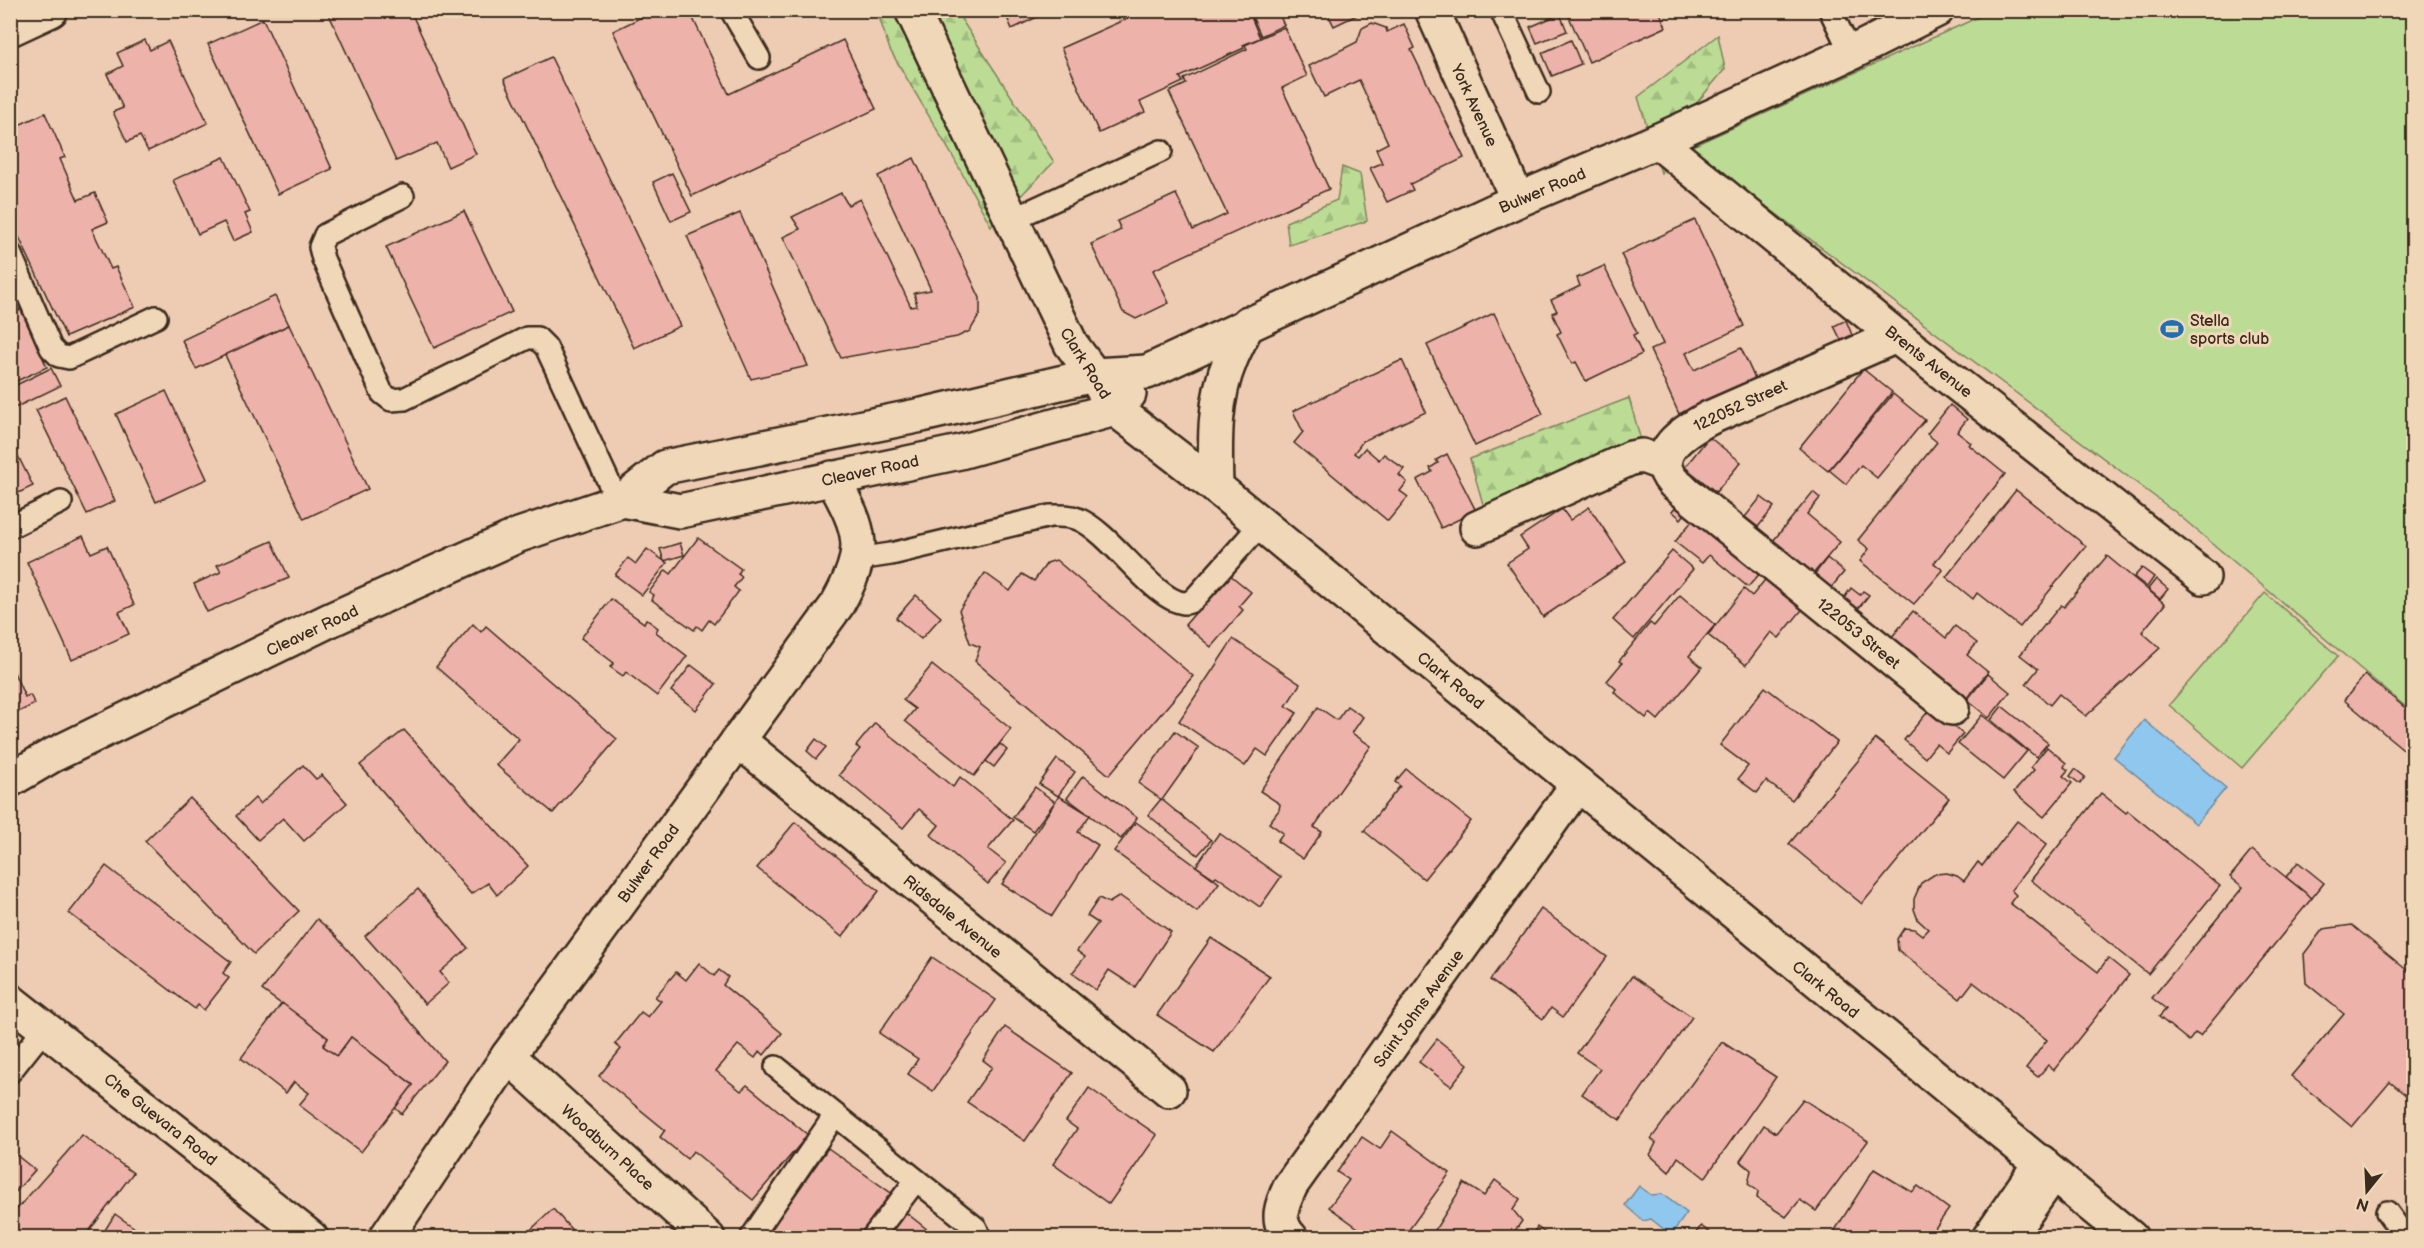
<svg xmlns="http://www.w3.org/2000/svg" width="2424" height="1248" viewBox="0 0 2424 1248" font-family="'Balsamiq Sans',sans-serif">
  <defs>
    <pattern id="forest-firs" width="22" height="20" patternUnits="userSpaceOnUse" patternTransform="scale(1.5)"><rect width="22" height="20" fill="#bcdc95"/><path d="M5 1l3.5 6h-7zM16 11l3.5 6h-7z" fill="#a2bd80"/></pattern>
  </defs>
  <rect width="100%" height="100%" fill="#eeccb3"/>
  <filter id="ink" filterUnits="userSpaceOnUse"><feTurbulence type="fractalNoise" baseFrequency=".0167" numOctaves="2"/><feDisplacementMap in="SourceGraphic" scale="12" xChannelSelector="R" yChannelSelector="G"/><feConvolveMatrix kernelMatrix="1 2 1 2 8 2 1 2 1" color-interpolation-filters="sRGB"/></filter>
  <g filter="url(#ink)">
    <g fill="#bcdc95" stroke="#7c835a" stroke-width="1.5">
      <path d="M1992,11H2413V713L2174,511L1688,148Z"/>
      <path d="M2265,593L2338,656L2242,768L2169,705Z"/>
    </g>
    <g fill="url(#forest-firs)" stroke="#7c835a" stroke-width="1.5">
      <path d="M877,11H956L1054,162L991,226L952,155L890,50Z"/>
      <path d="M1718,35L1725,69L1695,105L1661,173L1638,97Z"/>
      <path d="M1342,167L1360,174L1367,221L1289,245L1286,222L1337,200Z"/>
      <path d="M1629,398L1640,437L1485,511L1470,459Z"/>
    </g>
    <g fill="#8fc7ee" stroke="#6d889b" stroke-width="1.5">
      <path d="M2144,720L2226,788L2196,824L2114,757Z"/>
      <path d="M1639,1186L1651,1195L1662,1194L1687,1213L1671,1235L1651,1219L1643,1221L1625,1205Z"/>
    </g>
    <g fill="#edb2aa" stroke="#3b2a1e" stroke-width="1.5">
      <path d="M327,10H410L476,154L448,167L437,143L396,161Z"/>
      <path d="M656,10H689L729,94L843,40L876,109L692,196L613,31Z"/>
      <path d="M1004,10H1052L1012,29Z"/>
      <path d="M1146,10H1248L1260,38L1243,45L1244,48L1180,77L1183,82L1140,102L1145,112L1099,133L1061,48Z"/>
      <path d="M1249,10H1277L1284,25L1261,36Z"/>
      <path d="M1326,10H1360L1361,13L1334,26Z"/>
      <path d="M1566,10H1659L1666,27L1589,62Z"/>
      <path d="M1560,14L1567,31L1537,43L1530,27Z"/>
      <path d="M263,19L332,169L278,194L208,44Z"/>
      <path d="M1372,23L1386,28L1387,32L1404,24L1415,48L1411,50L1464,158L1410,184L1413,190L1387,202L1370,168L1382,163L1376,149L1388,143L1359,80L1324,97L1309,66L1357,42L1362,28Z"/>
      <path d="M1284,27L1307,76L1282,88L1329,189L1153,270L1169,303L1136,319L1123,312L1091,244L1121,230L1117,221L1176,194L1193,230L1227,214L1169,92L1186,84L1184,79L1247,49L1245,45Z"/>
      <path d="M145,40L150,50L168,41L208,123L148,151L140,136L127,142L113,112L123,108L107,74L123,66L117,53Z"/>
      <path d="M1571,40L1581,64L1552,76L1542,53Z"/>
      <path d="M551,57L680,326L634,348L504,79Z"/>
      <path d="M45,113L65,157L60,159L78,200L95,193L108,222L92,229L111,269L116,267L135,307L66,337L10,218V129Z"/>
      <path d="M224,157L250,212L245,214L253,232L233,241L224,222L198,234L173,180Z"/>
      <path d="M914,158L980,298V314L970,331L957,337L841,358L783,237L800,229L792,217L841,193L848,205L860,199L911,307L917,306L914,293L931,290L878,176Z"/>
      <path d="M672,173L691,212L671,221L653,182Z"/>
      <path d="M464,211L512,312L434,348L386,247Z"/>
      <path d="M740,213L808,366L751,379L687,236Z"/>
      <path d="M1695,220L1744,326L1686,353L1694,370L1741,348L1755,379L1679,414L1650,350L1663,344L1621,254Z"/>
      <path d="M1604,266L1637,333L1633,335L1642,354L1586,381L1576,362L1572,364L1557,334L1561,332L1552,313L1557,311L1551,300L1580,286L1577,278Z"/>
      <path d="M10,287L21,308L10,313Z"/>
      <path d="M275,296L289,325L196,369L182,340Z"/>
      <path d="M21,310L47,367L10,384V315Z"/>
      <path d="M1494,313L1543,414L1475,446L1427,345Z"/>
      <path d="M1846,320L1852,335L1841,340L1834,326Z"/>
      <path d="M289,325L368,489L304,519L225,355Z"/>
      <path d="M1402,360L1426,412L1363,441L1354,453L1358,456L1365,448L1379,460L1384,454L1404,469L1399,475L1407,482L1400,491L1408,497L1388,521L1294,443L1303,432L1293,411Z"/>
      <path d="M51,368L60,386L10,410V388Z"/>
      <path d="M1863,369L1892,392L1828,471L1799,448Z"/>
      <path d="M166,391L207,479L156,502L116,414Z"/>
      <path d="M1893,394L1925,420L1877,478L1861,465L1846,484L1829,470Z"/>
      <path d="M65,396L115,501L87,514L36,410Z"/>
      <path d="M1950,405L1967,419L1957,432L1971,443L1969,445L2005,474L1934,563L1943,570L1914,604L1860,561L1869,549L1858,540L1937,442L1927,434Z"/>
      <path d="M1709,437L1741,462L1716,492L1685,467Z"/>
      <path d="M10,440L33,486L10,497Z"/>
      <path d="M1447,454L1476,511L1441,528L1417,480L1432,472L1430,468L1438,463L1436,460Z"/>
      <path d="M2016,490L2086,546L2020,627L1977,593L1973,599L1946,577Z"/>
      <path d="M1813,492L1820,498L1807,514L1840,542L1813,574L1773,541Z"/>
      <path d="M1761,497L1774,507L1758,527L1745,517Z"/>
      <path d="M1680,502L1695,514L1691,518L1685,514L1681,519L1672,511Z"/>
      <path d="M1589,507L1626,562L1543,617L1507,563L1528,549L1520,537L1562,509L1570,520Z"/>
      <path d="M1696,516L1762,571L1748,587L1709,555L1702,563L1675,542Z"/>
      <path d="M83,536L91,553L107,546L134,605L119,612L129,634L72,660L27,562Z"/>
      <path d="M698,538L741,569L738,574L742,577L734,587L739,591L714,624L709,620L702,630L697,626L694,630L652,600L654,595L649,592L666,570L671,574Z"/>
      <path d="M272,541L289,578L207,612L194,584L221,572L217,565Z"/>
      <path d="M680,543L684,555L664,561L660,549Z"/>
      <path d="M647,549L667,563L642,595L615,575L628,558L636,564Z"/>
      <path d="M1672,551L1693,569L1634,639L1613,620Z"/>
      <path d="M2107,556L2165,604L2142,632L2160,648L2086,716L2059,694L2050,705L2026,684L2038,669L2020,655L2061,605L2064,607Z"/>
      <path d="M1827,558L1844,572L1830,589L1814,575Z"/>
      <path d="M1056,560L1193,676L1109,775L975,661L980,647L970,643L959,610L985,573L1010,591L1022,574L1034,581L1047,563Z"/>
      <path d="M2142,568L2154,577L2147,587L2134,577Z"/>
      <path d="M1229,574L1251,592L1239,606L1243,610L1211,647L1185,625Z"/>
      <path d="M1768,576L1806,605L1779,638L1771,632L1746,665L1708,635L1744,589L1752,596Z"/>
      <path d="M2156,579L2168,589L2160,599L2148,589Z"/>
      <path d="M1851,588L1860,595L1863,591L1869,595L1858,609L1844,598Z"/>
      <path d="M916,595L941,617L921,639L896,618Z"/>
      <path d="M1680,595L1715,625L1689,656L1702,667L1658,720L1650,713L1646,718L1614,692L1616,689L1607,681L1622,663L1619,661L1650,623L1654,626Z"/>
      <path d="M611,599L644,623L646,619L658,628L656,632L687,656L657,696L626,672L623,676L610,667L614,663L581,638Z"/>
      <path d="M1913,611L1946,638L1955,626L1977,643L1967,655L1988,672L1966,699L1891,638Z"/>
      <path d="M473,624L481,632L486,626L617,739L553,813L496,765L519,739L436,667Z"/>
      <path d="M1233,639L1300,684L1286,706L1297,713L1267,756L1257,749L1245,766L1179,721Z"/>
      <path d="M691,665L716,684L696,710L671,691Z"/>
      <path d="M932,665L1011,729L974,776L905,721L915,709L903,700Z"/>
      <path d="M12,668L25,697L30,695L35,704L10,716Z"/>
      <path d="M1988,674L2010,692L1989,718L1967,700Z"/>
      <path d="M2365,675L2414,715V758L2344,700Z"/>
      <path d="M1765,687L1837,742L1792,800L1766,781L1757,793L1738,779L1748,766L1720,745Z"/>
      <path d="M1347,706L1363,717L1352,733L1371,746L1314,827L1322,832L1303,859L1277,841L1283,833L1269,823L1279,810L1280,804L1260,791L1318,707L1337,720Z"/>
      <path d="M2002,706L2048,743L2036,757L1991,720Z"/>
      <path d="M1931,708L1963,734L1947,753L1936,744L1925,758L1904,740Z"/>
      <path d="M1982,715L2027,751L2003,780L1958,744Z"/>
      <path d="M875,723L953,787L960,777L1013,820L988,849L1006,863L988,884L931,835L939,825L919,809L903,828L839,775L860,749L856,746Z"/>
      <path d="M404,730L528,866L497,895L488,883L471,894L360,765Z"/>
      <path d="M1175,731L1199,748L1162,800L1138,783Z"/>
      <path d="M816,739L826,747L816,759L807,751Z"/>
      <path d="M1876,739L1949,798L1862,904L1789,844Z"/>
      <path d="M1000,744L1007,750L994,767L986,761Z"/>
      <path d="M2047,747L2066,763L2064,767L2068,770L2063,776L2072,783L2044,817L2014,792L2034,770L2031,767Z"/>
      <path d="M1057,759L1075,772L1058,796L1039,784Z"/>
      <path d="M303,765L316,779L322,775L347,803L304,841L283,818L258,840L236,816L255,798L260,804Z"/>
      <path d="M1406,769L1471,821L1424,879L1364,831L1400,786L1395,782Z"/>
      <path d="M2075,769L2085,777L2080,784L2070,776Z"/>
      <path d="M1083,776L1137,818L1121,839L1067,798Z"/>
      <path d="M1035,787L1055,802L1033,831L1013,817Z"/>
      <path d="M2101,793L2126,813L2128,811L2220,886L2148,974L2031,880Z"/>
      <path d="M1059,796L1090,815L1078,832L1098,845L1052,916L1002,884Z"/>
      <path d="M190,798L299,911L254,954L145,841Z"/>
      <path d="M1161,799L1211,840L1198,855L1148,815Z"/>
      <path d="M2017,821L2047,844L2011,890L2016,895L2010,903L2098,972L2108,958L2129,975L2054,1070L2048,1065L2038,1077L2026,1068L2047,1040L1973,982L1960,999L1898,950L1897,939L1904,928L1914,929L1922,935L1928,929L1918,920L1914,909V899L1921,883L1935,874L1947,873L1957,876L1964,881L1978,862L1982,866Z"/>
      <path d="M795,822L879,891L842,937L757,868Z"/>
      <path d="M1136,822L1219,883L1197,912L1114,851Z"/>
      <path d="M1219,833L1281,877L1260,907L1216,876L1214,878L1196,866Z"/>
      <path d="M2252,850L2312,898L2200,1036L2195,1033L2189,1041L2159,1017L2166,1009L2152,998L2243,887L2230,877Z"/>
      <path d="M2298,862L2324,883L2312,898L2286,877Z"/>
      <path d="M106,866L231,962L223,973L229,978L204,1010L198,1005L195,1009L69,913Z"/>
      <path d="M418,889L468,948L440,972L449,983L425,1004L365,936Z"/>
      <path d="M1120,896L1171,932L1135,987L1109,970L1096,990L1072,973L1085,957L1077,951L1098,923L1087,916L1099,898L1109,903Z"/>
      <path d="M1541,909L1607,957L1563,1017L1551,1008L1543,1019L1490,980Z"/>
      <path d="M317,919L333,933L445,1061L402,1114L395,1108L413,1085L351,1037L337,1056L323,1046L328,1038L262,990Z"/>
      <path d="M2352,925L2414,976V1102L2390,1082L2352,1127L2291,1076L2344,1014L2306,983L2304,954L2323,929Z"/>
      <path d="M1211,938L1270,976L1214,1052L1157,1015Z"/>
      <path d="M932,957L996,1000L933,1091L908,1074L918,1059L879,1033Z"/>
      <path d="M699,963L714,976L719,970L728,977L723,985L782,1033L764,1055L760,1051L755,1058L738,1045L716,1071L741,1091L747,1085L808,1135L753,1200L693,1151L687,1159L660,1137L665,1130L599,1076L621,1049L615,1044L641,1012L648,1017L661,1001L655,997L676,972L686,980Z"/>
      <path d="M1632,976L1692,1017L1620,1120L1582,1094L1600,1069L1577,1053Z"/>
      <path d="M282,1003L328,1038L323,1046L337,1056L351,1037L413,1085L361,1152L299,1105L309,1093L294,1082L286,1093L241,1058Z"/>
      <path d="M1005,1027L1072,1073L1025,1141L967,1102L992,1067L983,1060Z"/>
      <path d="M1437,1039L1468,1064L1451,1086L1419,1062Z"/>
      <path d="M1722,1042L1776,1077L1705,1178L1678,1157L1669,1172L1650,1155L1656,1143L1651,1139Z"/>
      <path d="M1089,1088L1157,1135L1109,1204L1053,1164L1077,1129L1066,1121Z"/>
      <path d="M1803,1099L1868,1141L1816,1211L1800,1200L1786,1217L1757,1198L1758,1191L1748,1184L1751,1170L1740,1161L1764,1125L1776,1133Z"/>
      <path d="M1392,1131L1450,1173L1403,1238H1372L1329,1207L1349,1180L1337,1172L1362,1137L1380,1149Z"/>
      <path d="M82,1135L133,1173L84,1238H10V1217Z"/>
      <path d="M828,1148L891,1193L859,1238H779L770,1231Z"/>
      <path d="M10,1150L35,1170L10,1198Z"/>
      <path d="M1874,1169L1912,1192L1918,1186L1949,1209L1933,1231L1949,1238H1830Z"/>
      <path d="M1495,1180L1520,1199L1513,1210L1522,1221L1510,1238H1430L1464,1183L1484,1196Z"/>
      <path d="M553,1209L579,1238H522Z"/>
      <path d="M904,1211L938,1238H883Z"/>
      <path d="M115,1214L149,1238H100Z"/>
      <path d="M1701,1226L1717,1238H1692Z"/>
      <path d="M1537,1227L1552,1238H1530Z"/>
    </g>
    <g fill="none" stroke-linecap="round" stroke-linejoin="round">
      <g stroke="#3b2a1e" stroke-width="26">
        <g id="lane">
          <path d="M731,10L759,58"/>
          <path d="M1501,10L1539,92"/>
          <path d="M1830,10L1851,53"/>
          <path d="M403,196L325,235L320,247L323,259L382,393L391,400L404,399L527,338H537L546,347L618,502"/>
          <path d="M1011,220L1161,151"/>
          <path d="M10,253L51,348L59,356L69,358L156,317"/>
          <path d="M10,527L61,502"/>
          <path d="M858,559L891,554L1050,516C1060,516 1069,515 1078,519C1111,532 1153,600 1184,603C1190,603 1193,600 1196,597L1261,524"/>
          <path d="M776,1067L976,1228L980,1238"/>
          <path d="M10,1072L45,1028"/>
          <path d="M2387,1212L2406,1238"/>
          <path d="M751,1238L835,1115"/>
          <path d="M872,1238L916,1180"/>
          <path d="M2015,1238L2058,1177"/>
        </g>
      </g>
      <g stroke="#3b2a1e" stroke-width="38">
        <g id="street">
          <path d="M1432,10L1518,200"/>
          <path d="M10,29L51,10"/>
          <path d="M1657,141L1896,336L2203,577"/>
          <path d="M1896,336L1709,418C1685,431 1647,453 1674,483L1952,708"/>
          <path d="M1477,528L1631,458L1642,456L1664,464"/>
          <path d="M738,740L1169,1090"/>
          <path d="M508,1056L708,1238"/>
          <path d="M386,1238L508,1056L837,605C868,549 863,533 832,478"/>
          <path d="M1291,1238C1274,1221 1282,1204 1291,1185L1578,784"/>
          <path d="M1989,1238L2041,1162"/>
        </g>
      </g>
      <g stroke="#3b2a1e" stroke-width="38">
        <g id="secondary">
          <path d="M912,10L1071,344L1094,375L1115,409L1216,487L2131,1238"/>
          <path d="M1216,487C1215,445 1213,401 1230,361C1235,348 1242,336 1248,323"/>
          <path d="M623,500L680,511L960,452L1115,409L1129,394"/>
          <path d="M10,780L51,756L330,620L519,535L623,500L665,467L922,415L1094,375L1147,372L1518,200L1657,141L1851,53L1937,10"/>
          <path d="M10,1001L311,1238"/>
        </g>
      </g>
      <use href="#lane" stroke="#efd7b7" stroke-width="21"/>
      <use href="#street" stroke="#efd7b7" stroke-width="33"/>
      <use href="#secondary" stroke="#efd7b7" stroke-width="33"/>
    </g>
  </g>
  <defs>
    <g id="stadium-bare" transform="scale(1.8)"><path d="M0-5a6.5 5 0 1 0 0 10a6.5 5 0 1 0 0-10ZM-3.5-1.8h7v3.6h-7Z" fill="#1f6fb2" stroke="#efd7b7" stroke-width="2.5" paint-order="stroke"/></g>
  </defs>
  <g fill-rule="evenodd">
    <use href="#stadium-bare" x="2172" y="329"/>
  </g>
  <g text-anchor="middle" stroke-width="6" stroke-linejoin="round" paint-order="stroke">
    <g font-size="16" fill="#3b2a1e" stroke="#efd7b7">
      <text transform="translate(1475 105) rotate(65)" y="6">York Avenue</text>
      <text transform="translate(1542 190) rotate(-23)" y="6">Bulwer Road</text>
      <text transform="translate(1929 361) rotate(38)" y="6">Brents Avenue</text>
      <text transform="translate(1086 363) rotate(58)" y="6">Clark Road</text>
      <text transform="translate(1740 405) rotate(-25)" y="6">122052 Street</text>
      <text transform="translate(870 470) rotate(-12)" y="6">Cleaver Road</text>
      <text transform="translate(312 630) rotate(-25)" y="6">Cleaver Road</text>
      <text transform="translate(1859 633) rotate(39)" y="6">122053 Street</text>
      <text transform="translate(1451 680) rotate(39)" y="6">Clark Road</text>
      <text transform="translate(648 863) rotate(-54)" y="6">Bulwer Road</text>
      <text transform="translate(953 916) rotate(39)" y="6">Ridsdale Avenue</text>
      <text transform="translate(1826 989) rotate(39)" y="6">Clark Road</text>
      <text transform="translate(1418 1008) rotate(-54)" y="6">Saint Johns Avenue</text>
      <text transform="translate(161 1119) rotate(38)" y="6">Che Guevara Road</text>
      <text transform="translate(608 1147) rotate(42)" y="6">Woodburn Place</text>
    </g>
    <g font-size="16" fill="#3b2a1e" stroke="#efd7b7" text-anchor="start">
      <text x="2190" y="326">Stella<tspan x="2190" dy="18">sports club</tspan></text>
    </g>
  </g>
  <rect width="2424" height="1248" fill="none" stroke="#efd7b7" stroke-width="36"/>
  <rect x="18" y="18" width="2388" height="1212" fill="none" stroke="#3b2a1e" stroke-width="2" filter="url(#ink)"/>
  <g transform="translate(2367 1191) rotate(198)" stroke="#efd7b7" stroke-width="4.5" paint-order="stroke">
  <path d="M0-4.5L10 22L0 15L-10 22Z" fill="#3b2a1e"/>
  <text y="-9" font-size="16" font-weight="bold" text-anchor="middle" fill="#3b2a1e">N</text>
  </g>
</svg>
